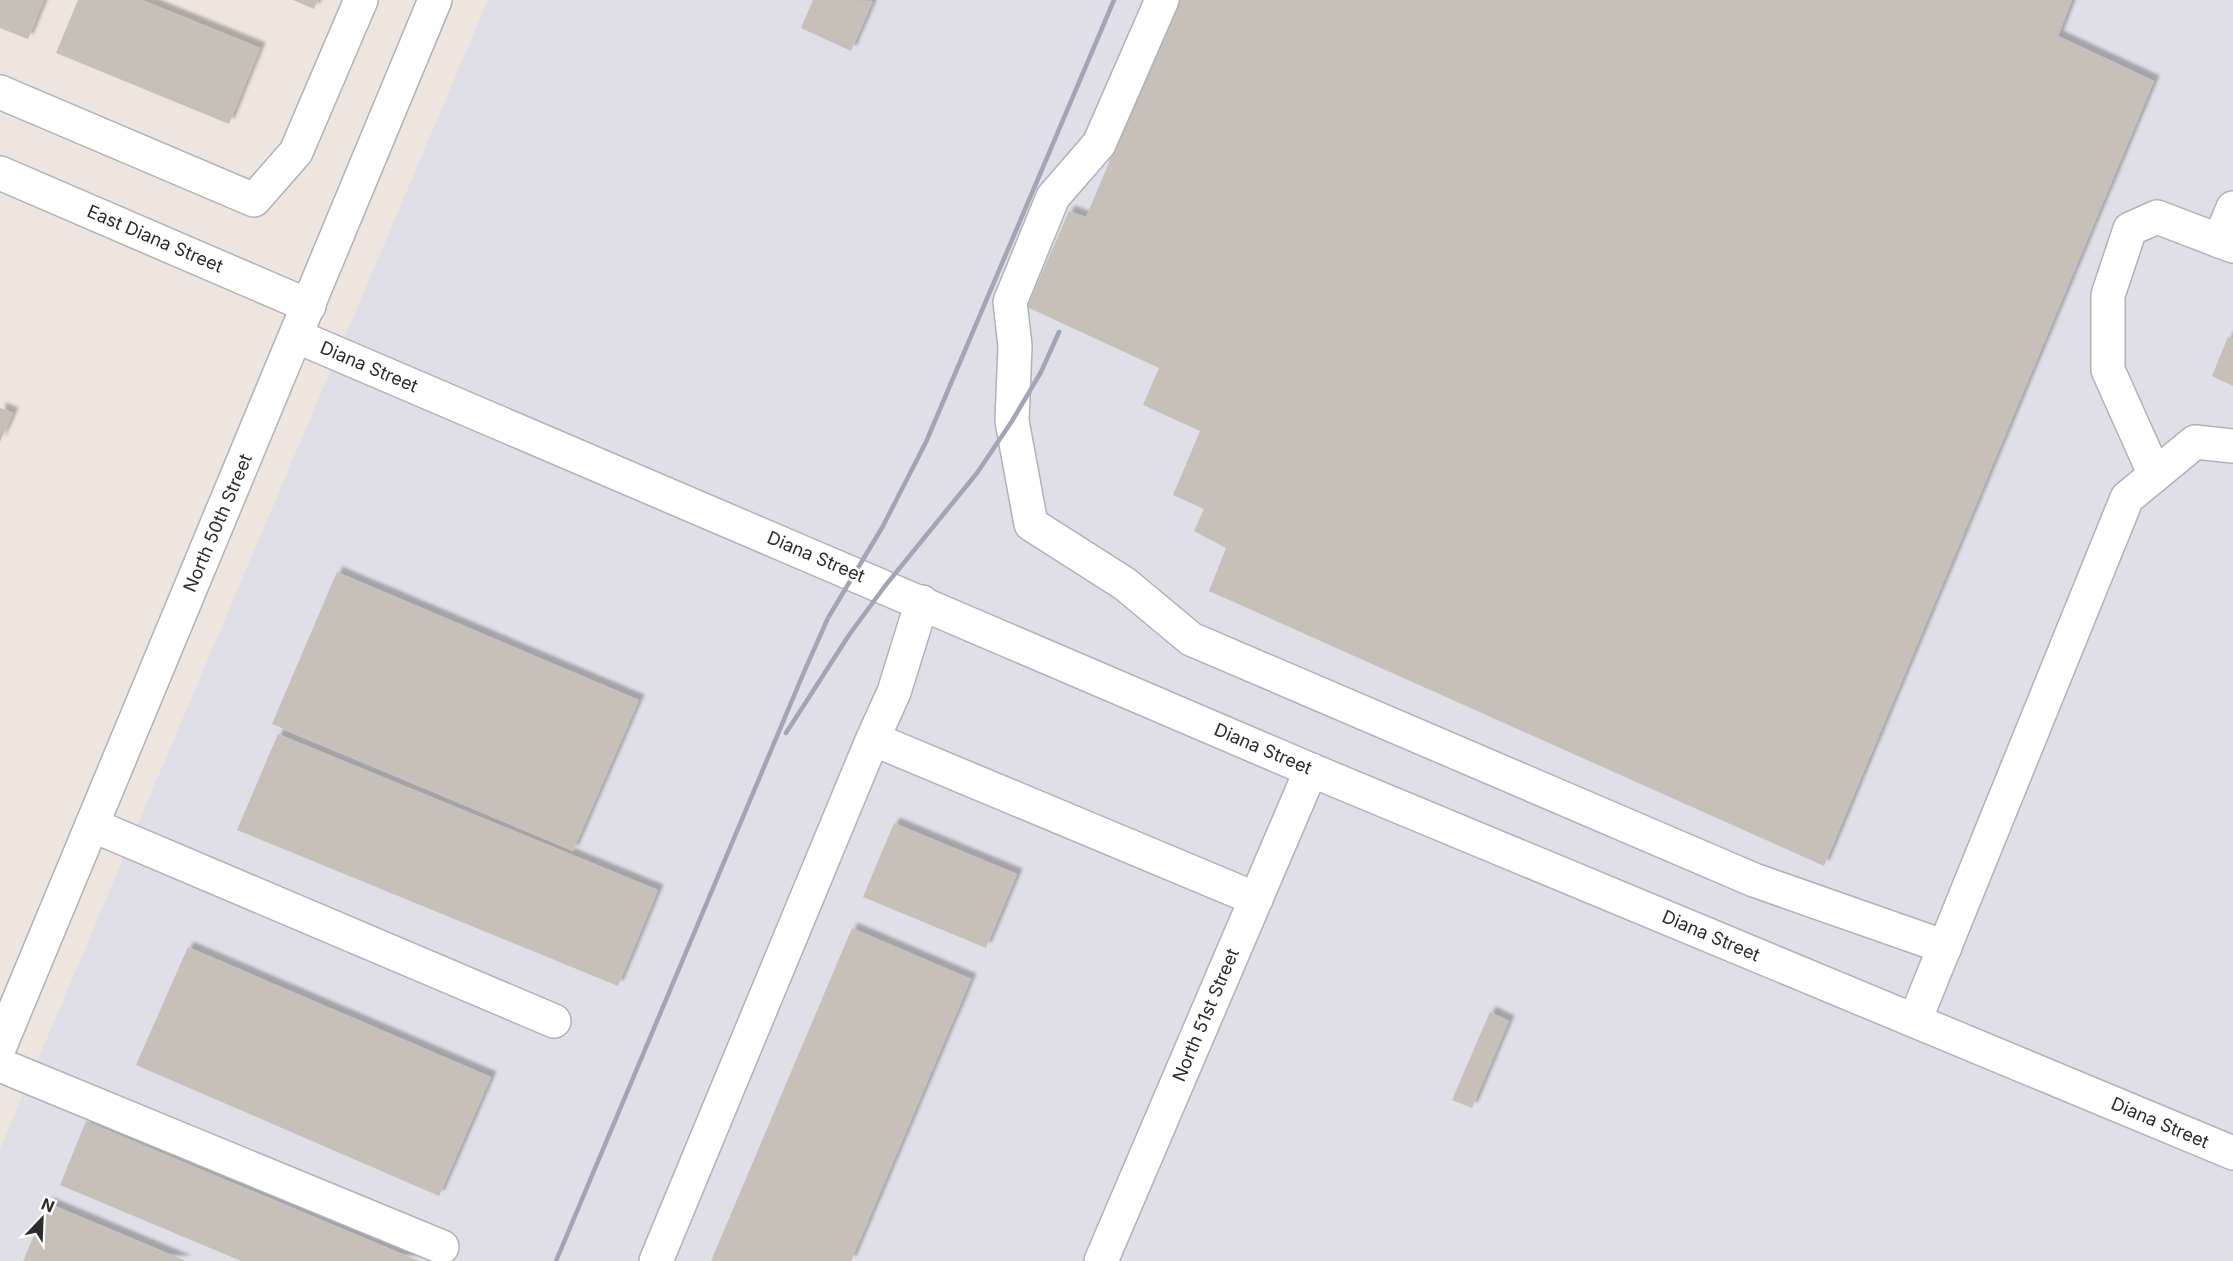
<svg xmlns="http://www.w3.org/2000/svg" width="2233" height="1261" viewBox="0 0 2233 1261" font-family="Inter,sans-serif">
  <defs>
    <filter id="shadow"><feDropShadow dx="5.5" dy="-5.5" stdDeviation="1.5" flood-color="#0004"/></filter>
  </defs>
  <rect width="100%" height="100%" fill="#ede5de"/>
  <path fill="#e0dee6" d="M488,0H2233V1261H0V1149Z"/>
  <g fill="#c6c0b9" filter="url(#shadow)">
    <path d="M0,0H44L28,39L0,28Z"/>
    <path d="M78,0H142L260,48L229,124L56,53Z"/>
    <path d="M293,0H318L314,9Z"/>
    <path d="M813,0L873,1L851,51L801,28Z"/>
    <path d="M1178,0H2072L2058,36L2154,81L1824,866L1209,591L1226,548L1194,531L1204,509L1173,495L1200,431L1143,405L1159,368L1027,307L1069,211L1086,217Z"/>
    <path d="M2228,337L2233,339V386L2212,376Z"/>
    <path d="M0,408L13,413L0,442Z"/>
    <path d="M337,572L639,700L573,851L272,724Z"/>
    <path d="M278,734L658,890L618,986L237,830Z"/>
    <path d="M894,823L1017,874L986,948L863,897Z"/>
    <path d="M852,928L971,979L851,1261H711Z"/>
    <path d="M188,947L491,1077L439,1196L136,1065Z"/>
    <path d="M1490,1012L1509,1021L1472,1108L1452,1100Z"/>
    <path d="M86,1121L419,1261H241L60,1185Z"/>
    <path d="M48,1203L186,1261H23Z"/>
  </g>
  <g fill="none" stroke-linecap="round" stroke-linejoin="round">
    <g stroke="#aeb2bc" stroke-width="36">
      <g id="minor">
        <path d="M1162,0L1099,144L1053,197L1010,302L1015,346L1012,421L1031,524L1125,584L1191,639L1754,880L1945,947"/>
        <path d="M0,92L254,200L296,152L361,0"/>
        <path d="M0,173L309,306"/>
        <path d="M2219,241L2233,208"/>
        <path d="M296,336L1311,770L2233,1153"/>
        <path d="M2155,475L2108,370V295L2130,229L2157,217L2233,246"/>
        <path d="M873,739L1256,899"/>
        <path d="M92,825L554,1021"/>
        <path d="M1915,1020L2127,498L2195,442L2233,446"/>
        <path d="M0,1046L435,0"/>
        <path d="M0,1065L442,1247"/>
        <path d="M656,1261L871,743L894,692L922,602"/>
        <path d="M1101,1261L1311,770"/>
      </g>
    </g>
    <use href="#minor" stroke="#fff" stroke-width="33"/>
    <g stroke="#a1a5b6" stroke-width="4.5">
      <path d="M786,733L849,635L885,586L977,473L1012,421L1041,372L1059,332"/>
      <path d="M556,1261L804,672L828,618L883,526L926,442L1114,0"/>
    </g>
  </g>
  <g text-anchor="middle" stroke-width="5" stroke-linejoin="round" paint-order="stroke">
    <g font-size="18" fill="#2c2c2c" stroke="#fff">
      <text transform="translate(155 239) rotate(23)" y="6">East Diana Street</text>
      <text transform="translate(369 367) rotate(23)" y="6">Diana Street</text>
      <text transform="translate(218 523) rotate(-67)" y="6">North 50th Street</text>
      <text transform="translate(816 557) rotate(23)" y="6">Diana Street</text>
      <text transform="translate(1263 749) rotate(23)" y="6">Diana Street</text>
      <text transform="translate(1711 936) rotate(23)" y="6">Diana Street</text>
      <text transform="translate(1206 1015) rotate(-67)" y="6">North 51st Street</text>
      <text transform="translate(2160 1123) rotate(23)" y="6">Diana Street</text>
    </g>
  </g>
  <g transform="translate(42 1219) rotate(23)" stroke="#ffffff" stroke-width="4.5" paint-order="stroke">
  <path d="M0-4.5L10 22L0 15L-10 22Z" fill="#2c2c2c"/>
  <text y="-9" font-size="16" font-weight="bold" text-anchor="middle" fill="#2c2c2c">N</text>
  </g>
</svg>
